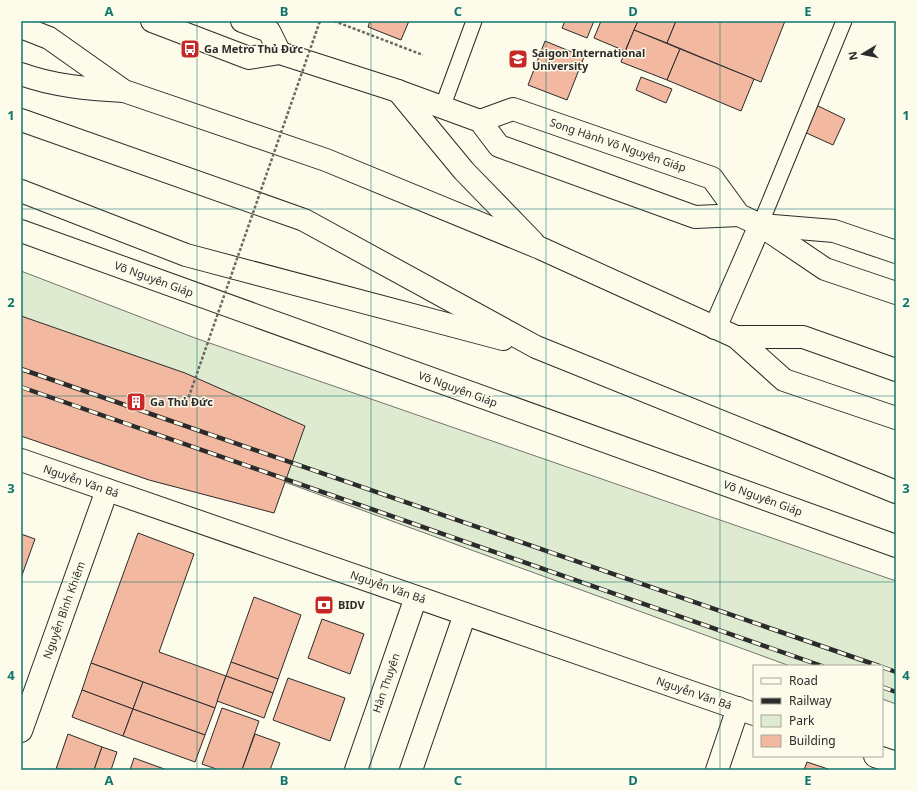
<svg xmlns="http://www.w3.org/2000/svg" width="917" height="791" viewBox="0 0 917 791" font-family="'Noto Sans',sans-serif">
  <rect width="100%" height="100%" fill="#fdfbea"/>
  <path fill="#deebd1" stroke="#74746e" d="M21,271L195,338L896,581V704L882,699V666H790L21,386Z"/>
  <g fill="#f2b8a0" stroke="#2b2b2b">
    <path d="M370,21H409L401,40L368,27Z"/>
    <path d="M565,21H594L587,38L562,28Z"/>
    <path d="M601,21H638L625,51L594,38Z"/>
    <path d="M638,21H676L667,43L634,30Z"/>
    <path d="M676,21H785L761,82L667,43Z"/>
    <path d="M634,30L680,49L667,80L621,62Z"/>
    <path d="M545,41L584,57L567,100L528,85Z"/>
    <path d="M680,49L754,79L741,111L667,80Z"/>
    <path d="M641,77L672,89L666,103L636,90Z"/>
    <path d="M814,104L845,119L833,145L802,131Z"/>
    <path d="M21,316L185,373L305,426L274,513L149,480L21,436Z"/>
    <path d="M138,533L194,554L159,652L226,676L215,708L91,663Z"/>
    <path d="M21,534L35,539L21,578Z"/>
    <path d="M254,597L301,615L278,679L231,662Z"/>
    <path d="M322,619L364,634L350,674L308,658Z"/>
    <path d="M231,662L278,679L273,693L226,676Z"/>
    <path d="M91,663L143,682L133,709L82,690Z"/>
    <path d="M226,676L273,693L264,718L217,701Z"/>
    <path d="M288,678L345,698L330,741L273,720Z"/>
    <path d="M143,682L215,708L205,735L133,709Z"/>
    <path d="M82,690L133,709L123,736L72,717Z"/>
    <path d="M222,708L259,721L242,770H219L202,764Z"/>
    <path d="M133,709L205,735L195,762L123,736Z"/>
    <path d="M68,734L102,747L94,770L56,769Z"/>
    <path d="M255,734L280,743L270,770H242Z"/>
    <path d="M102,747L117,752L111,770H94Z"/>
    <path d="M134,758L167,770H130Z"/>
    <path d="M807,762L831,770H804Z"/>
  </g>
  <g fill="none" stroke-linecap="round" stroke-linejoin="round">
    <g stroke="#2b2b2b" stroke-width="17">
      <g id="service">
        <path d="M442,108L474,21"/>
        <path d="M760,225L844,21"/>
      </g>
    </g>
    <g stroke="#2b2b2b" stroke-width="24">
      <g id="minor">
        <path d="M21,731L107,490"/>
        <path d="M356,770L416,597"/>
        <path d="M411,770L465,614"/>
        <path d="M717,770L738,708"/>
      </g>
    </g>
    <g stroke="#2b2b2b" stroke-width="24">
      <g id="secondary">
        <path d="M152,21L249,58L280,53L398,91L480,121L499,146L695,217L739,215"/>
        <path d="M242,21L269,31L280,53"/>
        <path d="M480,121L513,109L712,178L739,215L760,225L825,269L896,293"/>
        <path d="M761,225L834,231L896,252"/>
        <path d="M21,460L754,714"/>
        <path d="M875,756L896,763"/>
      </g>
    </g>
    <g stroke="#2b2b2b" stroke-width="24">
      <g id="trunk">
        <path d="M21,27L49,38L124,91"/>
        <path d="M21,74C53,86 90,89 124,91L326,160L540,248L736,337L784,380L896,418"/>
        <path d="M398,91L464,171L533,242"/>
        <path d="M21,120L304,220L536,347L896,492"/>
        <path d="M21,191L186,255L503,339"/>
        <path d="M21,231L896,546"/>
        <path d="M715,328L760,225"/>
        <path d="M736,337H803L896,370"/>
      </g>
    </g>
    <path stroke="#6a6964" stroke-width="2.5" stroke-dasharray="3 2" stroke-linecap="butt" d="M334,21L423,55"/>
    <use href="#service" stroke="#fdfbea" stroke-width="15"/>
    <use href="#minor" stroke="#fdfbea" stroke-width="22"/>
    <use href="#secondary" stroke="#fdfbea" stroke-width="22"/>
    <use href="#trunk" stroke="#fdfbea" stroke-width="22"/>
    <g stroke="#2b2b2b" stroke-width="4.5">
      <g id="rail">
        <path d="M21,369L879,666"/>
        <path d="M21,387L822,666"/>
        <path d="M882,667L896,672"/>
        <path d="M882,687L896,692"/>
      </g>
    </g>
    <use href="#rail" stroke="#fdfbea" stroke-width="3" stroke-dasharray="9" stroke-linecap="butt"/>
    <path stroke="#6a6964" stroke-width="2.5" stroke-dasharray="3 2" stroke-linecap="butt" d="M187,402L320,21"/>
  </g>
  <path fill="none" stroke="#0f766e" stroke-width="1" stroke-opacity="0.55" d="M197,21V770M371,21V770M546,21V770M720,21V770M21,209H896M21,396H896M21,582H896"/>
  <defs>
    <g id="bus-square" transform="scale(1)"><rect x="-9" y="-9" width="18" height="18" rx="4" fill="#c62828" stroke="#fdfbea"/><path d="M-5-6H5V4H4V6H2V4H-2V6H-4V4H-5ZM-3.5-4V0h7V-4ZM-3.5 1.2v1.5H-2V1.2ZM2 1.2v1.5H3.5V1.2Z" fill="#fff"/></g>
    <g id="university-square" transform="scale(1)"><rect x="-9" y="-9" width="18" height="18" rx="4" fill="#c62828" stroke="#fdfbea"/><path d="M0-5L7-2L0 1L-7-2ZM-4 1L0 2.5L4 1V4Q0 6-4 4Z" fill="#fff"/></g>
    <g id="building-square" transform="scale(1)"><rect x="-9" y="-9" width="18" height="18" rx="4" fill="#c62828" stroke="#fdfbea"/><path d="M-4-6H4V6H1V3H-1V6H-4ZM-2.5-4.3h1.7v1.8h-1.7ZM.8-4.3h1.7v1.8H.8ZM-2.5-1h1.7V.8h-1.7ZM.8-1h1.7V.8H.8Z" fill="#fff"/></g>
    <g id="bank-square" transform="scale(1)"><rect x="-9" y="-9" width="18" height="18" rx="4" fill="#c62828" stroke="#fdfbea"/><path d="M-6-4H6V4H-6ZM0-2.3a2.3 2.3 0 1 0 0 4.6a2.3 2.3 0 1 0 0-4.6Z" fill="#fff"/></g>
  </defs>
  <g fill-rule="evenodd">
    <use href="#bus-square" x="190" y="49"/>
    <use href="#university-square" x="518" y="59"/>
    <use href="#building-square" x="136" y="402"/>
    <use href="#bank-square" x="324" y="605"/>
  </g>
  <g text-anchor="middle" stroke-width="3" stroke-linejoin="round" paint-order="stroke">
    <g font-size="11" font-weight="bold" fill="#2b2b2b" stroke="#fdfbea" text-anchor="start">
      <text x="204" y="53">Ga Metro Thủ Đức</text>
      <text x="532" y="57">Saigon International<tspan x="532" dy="13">University</tspan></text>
      <text x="150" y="406">Ga Thủ Đức</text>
      <text x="338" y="609">BIDV</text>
    </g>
    <g font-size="11" fill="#2b2b2b" stroke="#fdfbea">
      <text transform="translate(618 145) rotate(19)" y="4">Song Hành Võ Nguyên Giáp</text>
      <text transform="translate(154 279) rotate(20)" y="4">Võ Nguyên Giáp</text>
      <text transform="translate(458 389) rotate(20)" y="4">Võ Nguyên Giáp</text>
      <text transform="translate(81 481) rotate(19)" y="4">Nguyễn Văn Bá</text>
      <text transform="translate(763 498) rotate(20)" y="4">Võ Nguyên Giáp</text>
      <text transform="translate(388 587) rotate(19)" y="4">Nguyễn Văn Bá</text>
      <text transform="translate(64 610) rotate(-70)" y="4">Nguyễn Bỉnh Khiêm</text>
      <text transform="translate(386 683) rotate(-71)" y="4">Hàn Thuyên</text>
      <text transform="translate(694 693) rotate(19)" y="4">Nguyễn Văn Bá</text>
    </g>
  </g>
  <rect width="917" height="791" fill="none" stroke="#fdfbea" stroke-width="44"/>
  <rect x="753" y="665" width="130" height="92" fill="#fdfbea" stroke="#a9a89e"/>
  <rect x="761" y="678" width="20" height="6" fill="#fdfbea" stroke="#a9a89e"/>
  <text x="789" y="685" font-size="12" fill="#2b2b2b">Road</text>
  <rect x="761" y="698" width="20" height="6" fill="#2b2b2b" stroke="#a9a89e"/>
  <text x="789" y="705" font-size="12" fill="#2b2b2b">Railway</text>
  <rect x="761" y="715" width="20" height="12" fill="#deebd1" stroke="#a9a89e"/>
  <text x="789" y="725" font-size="12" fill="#2b2b2b">Park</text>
  <rect x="761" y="735" width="20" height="12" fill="#f2b8a0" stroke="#a9a89e"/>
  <text x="789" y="745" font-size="12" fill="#2b2b2b">Building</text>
  <g transform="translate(863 54) rotate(260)" stroke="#fdfbea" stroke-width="3" paint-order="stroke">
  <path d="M0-3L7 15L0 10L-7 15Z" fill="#2b2b2b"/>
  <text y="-6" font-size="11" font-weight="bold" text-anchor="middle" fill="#2b2b2b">N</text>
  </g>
  <rect x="22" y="22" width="873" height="747" fill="none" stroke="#0f766e" stroke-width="1.5"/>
  <g font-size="13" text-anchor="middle" font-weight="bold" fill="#0f766e">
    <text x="109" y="16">A</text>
    <text x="284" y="16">B</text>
    <text x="458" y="16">C</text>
    <text x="633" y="16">D</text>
    <text x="808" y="16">E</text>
    <text x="11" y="120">1</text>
    <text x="906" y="120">1</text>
    <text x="11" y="307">2</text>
    <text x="906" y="307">2</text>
    <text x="11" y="493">3</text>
    <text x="906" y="493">3</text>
    <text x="11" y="680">4</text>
    <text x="906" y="680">4</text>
    <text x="109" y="785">A</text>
    <text x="284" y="785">B</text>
    <text x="458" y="785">C</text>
    <text x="633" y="785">D</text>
    <text x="808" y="785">E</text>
  </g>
</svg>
